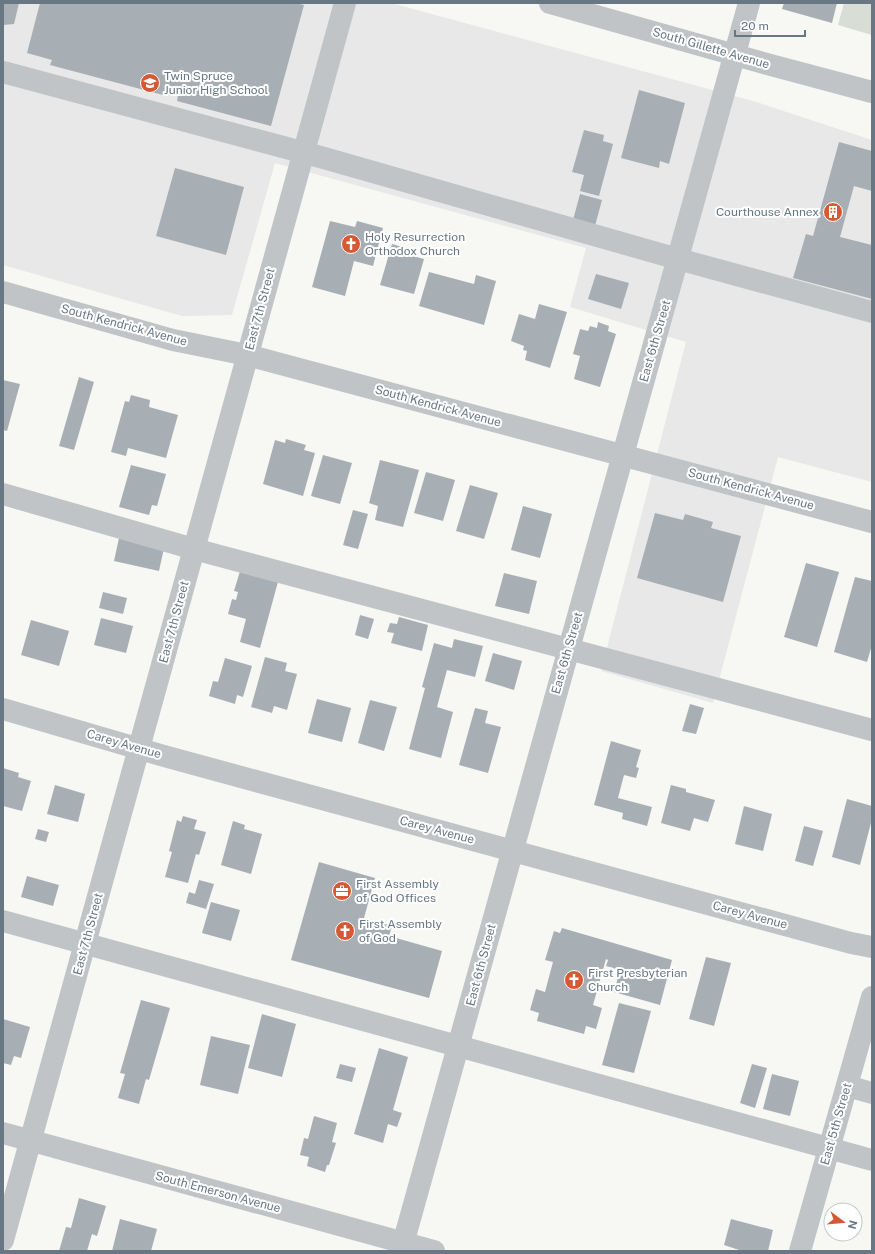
<svg xmlns="http://www.w3.org/2000/svg" width="875" height="1254" viewBox="0 0 875 1254" font-family="'Public Sans',sans-serif">
  <rect width="100%" height="100%" fill="#f7f7f4"/>
  <path fill="#e7e8e7" d="M3,3H391L753,101L872,140V482L778,457L713,703L601,671L686,342L570,307L586,248L275,163L232,315L182,316L3,265Z"/>
  <path fill="#d8ddd5" d="M844,3H872V35L838,25Z"/>
  <g fill="#a8afb4">
    <path d="M3,3H19L14,24L3,25Z"/>
    <path d="M40,3H295L304,5L271,126L177,101L178,95L165,91L163,95L50,65L52,60L27,53Z"/>
    <path d="M784,3H837L832,23L782,9Z"/>
    <path d="M639,90L685,103L669,164L660,161L659,168L621,158Z"/>
    <path d="M584,130L604,135L603,141L613,144L599,196L580,191L584,175L572,172Z"/>
    <path d="M839,142L872,151V191L854,186L840,237L872,245V299L793,278L806,234L813,236Z"/>
    <path d="M175,168L244,187L226,255L156,236Z"/>
    <path d="M580,194L602,200L595,226L573,220Z"/>
    <path d="M330,221L355,227L357,221L383,228L373,266L354,261L345,296L312,287Z"/>
    <path d="M392,244L406,248L405,254L424,259L414,294L380,285Z"/>
    <path d="M429,272L474,284L476,275L496,281L484,325L419,306Z"/>
    <path d="M596,274L629,283L621,309L588,299Z"/>
    <path d="M539,304L567,312L550,368L525,360L527,351L523,350L524,346L511,341L519,314L535,319Z"/>
    <path d="M598,322L609,326L608,331L616,334L600,387L574,379L580,356L573,354L580,329L588,331L590,326L597,328Z"/>
    <path d="M79,377L94,382L74,450L59,446Z"/>
    <path d="M3,380L20,384L7,431L3,430Z"/>
    <path d="M131,395L150,400L149,407L178,415L166,458L128,448L126,456L111,452L125,401L129,402Z"/>
    <path d="M286,439L306,445L304,450L315,453L303,496L263,484L275,440L285,443Z"/>
    <path d="M323,455L352,463L340,504L311,496Z"/>
    <path d="M380,460L419,470L403,527L375,520L378,506L369,503Z"/>
    <path d="M131,465L166,474L157,506L152,505L149,515L119,507Z"/>
    <path d="M426,472L455,480L443,521L414,513Z"/>
    <path d="M470,485L498,493L484,539L456,531Z"/>
    <path d="M523,506L552,514L540,558L511,550Z"/>
    <path d="M353,510L368,514L358,549L343,545Z"/>
    <path d="M655,513L683,520L685,514L713,522L711,528L741,536L723,602L637,578Z"/>
    <path d="M119,538L164,548L159,571L114,561Z"/>
    <path d="M806,563L839,572L817,647L784,637Z"/>
    <path d="M241,568L279,578L260,648L240,642L246,619L228,614L232,599L236,600L238,592L234,591Z"/>
    <path d="M504,573L537,581L529,614L495,606Z"/>
    <path d="M855,577L872,581V645L867,662L834,652Z"/>
    <path d="M103,592L127,598L123,614L99,608Z"/>
    <path d="M360,615L374,619L368,639L355,635Z"/>
    <path d="M399,617L428,625L422,651L391,643L394,633L387,632L390,623L397,624Z"/>
    <path d="M101,618L133,626L126,653L94,645Z"/>
    <path d="M31,620L69,631L59,666L21,655Z"/>
    <path d="M454,639L483,646L475,677L447,670L437,707L453,712L441,758L409,749L425,688L422,687L434,643L452,648Z"/>
    <path d="M493,653L522,661L514,690L485,681Z"/>
    <path d="M265,657L287,663L285,671L297,674L287,710L274,706L272,713L251,707Z"/>
    <path d="M225,658L252,666L243,697L237,695L235,704L209,696L213,681L218,682Z"/>
    <path d="M317,699L351,708L342,742L308,733Z"/>
    <path d="M370,700L397,707L384,751L358,743Z"/>
    <path d="M690,704L704,708L696,734L682,731Z"/>
    <path d="M475,708L488,711L485,723L501,727L488,773L459,765Z"/>
    <path d="M611,741L641,750L636,767L639,768L636,778L624,775L618,798L652,807L647,826L622,819L623,813L594,805Z"/>
    <path d="M3,768L19,773L18,777L31,781L22,811L3,806Z"/>
    <path d="M55,785L85,794L78,822L47,814Z"/>
    <path d="M671,785L686,789V792L715,800L708,822L694,818L690,831L661,823Z"/>
    <path d="M847,799L872,806V819L860,865L832,857Z"/>
    <path d="M744,806L772,814L763,851L735,844Z"/>
    <path d="M183,816L197,820L194,829L206,832L199,855L196,854L188,883L165,877L172,852L169,851L177,820L181,822Z"/>
    <path d="M233,821L245,825L244,829L262,834L251,874L221,865Z"/>
    <path d="M804,826L823,831L813,866L795,861Z"/>
    <path d="M38,829L49,832L46,842L35,839Z"/>
    <path d="M319,862L375,878L364,918L392,926L389,936L442,951L429,998L291,960Z"/>
    <path d="M27,876L59,885L53,906L21,897Z"/>
    <path d="M199,880L214,884L206,909L186,903L189,892L195,894Z"/>
    <path d="M211,902L240,910L231,941L202,933Z"/>
    <path d="M562,928L672,960L660,1005L614,992L620,970L606,966L608,960L606,959L593,1005L602,1008L596,1029L586,1026L584,1034L537,1021L539,1013L530,1010L536,989L545,992L553,962L545,960L554,931L560,933Z"/>
    <path d="M706,957L731,963L714,1026L689,1019Z"/>
    <path d="M141,1000L170,1008L149,1080L146,1079L139,1104L118,1098L125,1074L120,1073Z"/>
    <path d="M619,1003L651,1011L634,1073L602,1065Z"/>
    <path d="M262,1014L296,1024L282,1077L248,1068Z"/>
    <path d="M3,1019L30,1027L21,1058L14,1056L11,1065L3,1063Z"/>
    <path d="M211,1036L250,1045L238,1094L200,1085Z"/>
    <path d="M379,1048L408,1057L393,1110L402,1113L397,1127L388,1124L383,1143L354,1134Z"/>
    <path d="M340,1064L356,1068L352,1082L336,1078Z"/>
    <path d="M752,1064L767,1068L755,1108L740,1103Z"/>
    <path d="M772,1074L799,1081L790,1116L763,1109Z"/>
    <path d="M314,1116L337,1123L332,1142L336,1143L329,1165H327L325,1172L307,1166L309,1157L300,1155L304,1138L308,1139Z"/>
    <path d="M79,1198L106,1206L97,1236L92,1234L87,1251H59L66,1227L71,1228Z"/>
    <path d="M120,1219L157,1229L151,1251H112Z"/>
    <path d="M731,1219L773,1230L768,1251H742L724,1245Z"/>
  </g>
  <g fill="none" stroke-linecap="round" stroke-linejoin="round">
    <g stroke="#c0c4c7" stroke-width="22">
      <path d="M550,3L767,64L872,92"/>
      <path d="M3,72L324,158L678,259L872,312"/>
      <path d="M3,292L173,340L247,355L872,522"/>
      <path d="M3,494L194,549L872,730"/>
      <path d="M3,709L164,756L851,943L872,947"/>
      <path d="M3,921L872,1160"/>
      <path d="M847,1086L872,1093"/>
      <path d="M3,1133L434,1251"/>
      <path d="M3,1240L345,3"/>
      <path d="M401,1251L749,3"/>
      <path d="M800,1251L872,997"/>
    </g>
  </g>
  <defs>
    <g id="school-disc" transform="scale(1)"><circle r="9.5" fill="#d65935" stroke="#fff"/><path d="M0-5L7-2L0 1L-7-2ZM-4 1L0 2.5L4 1V4Q0 6-4 4Z" fill="#fff"/></g>
    <g id="building-disc" transform="scale(1)"><circle r="9.5" fill="#d65935" stroke="#fff"/><path d="M-4-6H4V6H1V3H-1V6H-4ZM-2.5-4.3h1.7v1.8h-1.7ZM.8-4.3h1.7v1.8H.8ZM-2.5-1h1.7V.8h-1.7ZM.8-1h1.7V.8H.8Z" fill="#fff"/></g>
    <g id="church-disc" transform="scale(1)"><circle r="9.5" fill="#d65935" stroke="#fff"/><path d="M-1.2-6h2.4v3.5h3.3v2.4h-3.3V6h-2.4V-.1h-3.3v-2.4h3.3Z" fill="#fff"/></g>
    <g id="office-disc" transform="scale(1)"><circle r="9.5" fill="#d65935" stroke="#fff"/><path d="M-6-3h4V-5.5h4V-3h4V5H-6ZM-1-4.5V-3h2v-1.5ZM-6 0V1H6V0Z" fill="#fff"/></g>
  </defs>
  <g fill-rule="evenodd">
    <use href="#school-disc" x="150" y="83"/>
    <use href="#building-disc" x="833" y="212"/>
    <use href="#church-disc" x="351" y="244"/>
    <use href="#office-disc" x="342" y="891"/>
    <use href="#church-disc" x="345" y="931"/>
    <use href="#church-disc" x="574" y="980"/>
  </g>
  <g text-anchor="middle" stroke-width="4" stroke-linejoin="round" paint-order="stroke">
    <g font-size="12" fill="#687783" stroke="#fff">
      <text transform="translate(711 48) rotate(16)" y="4">South Gillette Avenue</text>
      <text transform="translate(260 309) rotate(-75)" y="4">East 7th Street</text>
      <text transform="translate(124 325) rotate(15)" y="4">South Kendrick Avenue</text>
      <text transform="translate(655 341) rotate(-74)" y="4">East 6th Street</text>
      <text transform="translate(438 406) rotate(15)" y="4">South Kendrick Avenue</text>
      <text transform="translate(751 489) rotate(15)" y="4">South Kendrick Avenue</text>
      <text transform="translate(174 622) rotate(-75)" y="4">East 7th Street</text>
      <text transform="translate(567 653) rotate(-74)" y="4">East 6th Street</text>
      <text transform="translate(124 744) rotate(16)" y="4">Carey Avenue</text>
      <text transform="translate(437 830) rotate(15)" y="4">Carey Avenue</text>
      <text transform="translate(750 915) rotate(15)" y="4">Carey Avenue</text>
      <text transform="translate(88 934) rotate(-75)" y="4">East 7th Street</text>
      <text transform="translate(481 965) rotate(-75)" y="4">East 6th Street</text>
      <text transform="translate(836 1124) rotate(-74)" y="4">East 5th Street</text>
      <text transform="translate(218 1192) rotate(15)" y="4">South Emerson Avenue</text>
    </g>
    <g font-size="12" fill="#687783" stroke="#fff" text-anchor="start">
      <text x="164" y="80">Twin Spruce<tspan x="164" dy="14">Junior High School</tspan></text>
      <text x="819" y="216" text-anchor="end">Courthouse Annex</text>
      <text x="365" y="241">Holy Resurrection<tspan x="365" dy="14">Orthodox Church</tspan></text>
      <text x="356" y="888">First Assembly<tspan x="356" dy="14">of God Offices</tspan></text>
      <text x="359" y="928">First Assembly<tspan x="359" dy="14">of God</tspan></text>
      <text x="588" y="977">First Presbyterian<tspan x="588" dy="14">Church</tspan></text>
    </g>
  </g>
  <rect width="875" height="1254" fill="none" stroke="#687783" stroke-width="8"/>
  <g transform="translate(843 1222) rotate(106)"><circle r="19" fill="#ffffff" stroke="#c3c9cd"/>
  <path d="M0-3L7 15L0 10L-7 15Z" fill="#d65935"/>
  <text y="-6" font-size="11" font-weight="bold" text-anchor="middle" fill="#687783">N</text>
  </g>
  <path d="M735 30v6h70v-6" fill="none" stroke="#687783" stroke-width="2"/>
  <text x="741" y="30" font-size="12" fill="#687783" stroke="#ffffff" stroke-width="3" paint-order="stroke">20 m</text>
</svg>
